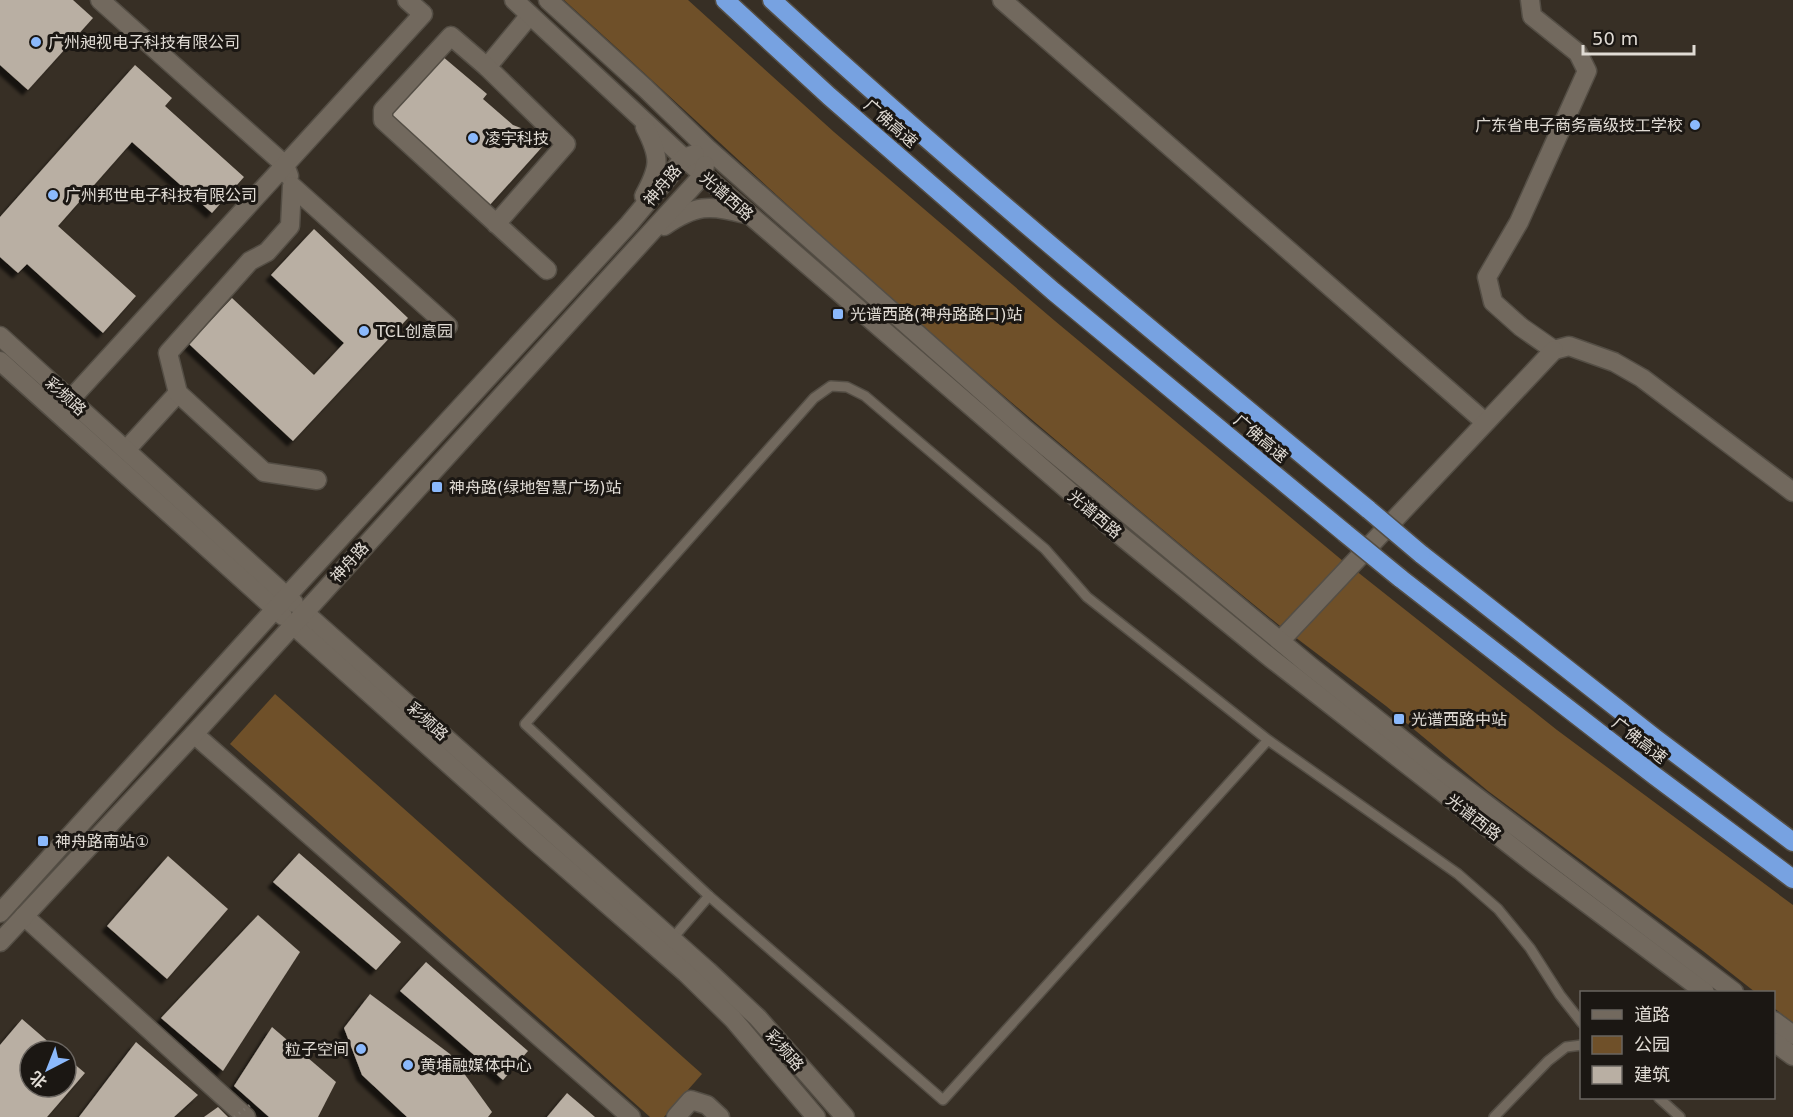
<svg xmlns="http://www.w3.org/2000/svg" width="1793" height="1117" viewBox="0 0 1793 1117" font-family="'DejaVu Sans','Noto Sans SC',sans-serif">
  <defs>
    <filter id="shadow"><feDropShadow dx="-5.5" dy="5.5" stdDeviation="1.5" flood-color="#0009"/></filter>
  </defs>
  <rect width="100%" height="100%" fill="#372f25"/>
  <g fill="#6f5029">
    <path d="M564,0H688L834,132L1055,321L1343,561L1280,626C1135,508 993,389 853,264C756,178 661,87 564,0Z"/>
    <path d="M1355,570L1557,730L1793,905V1023L1774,1008V992H1755L1703,951L1488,791L1386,706L1295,637Z"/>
    <path d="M275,694L702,1074L664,1117H650L230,744Z"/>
  </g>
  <g fill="#b9afa3" filter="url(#shadow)">
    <path d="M0,0H73L93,18L28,90L0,65Z"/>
    <path d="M442,56L487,94L483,99L513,125L526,130L543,146L488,207L388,117Z"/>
    <path d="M135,65L172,98L165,106L244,177L212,213L132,142L58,226L136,296L103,333L27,264L18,273L0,257V217Z"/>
    <path d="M314,229L408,318L293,441L189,344L232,298L314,375L344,343L271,275Z"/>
    <path d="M299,853L401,942L376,970L273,882Z"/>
    <path d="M168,856L228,909L167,979L107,926Z"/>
    <path d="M258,915L300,952L223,1071L161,1018Z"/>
    <path d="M426,962L528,1051L503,1080L400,991Z"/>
    <path d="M370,994L450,1054L492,1112L488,1117H407L362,1075L344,1028Z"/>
    <path d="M22,1019L59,1051H30V1087H66V1057L85,1073L47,1117H0V1045Z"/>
    <path d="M272,1027L336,1082L318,1117H269L234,1086Z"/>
    <path d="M136,1042L198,1095L174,1117H79Z"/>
    <path d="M567,1093L595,1117H547Z"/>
    <path d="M218,1107L228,1117H204Z"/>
  </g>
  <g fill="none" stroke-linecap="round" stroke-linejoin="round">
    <g stroke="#544e45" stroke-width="12">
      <g id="lane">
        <path d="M1268,740L943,1100L709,896L525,724L814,398L831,386L847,387L865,396L1045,549L1087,597L1268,740L1458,874L1498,909L1530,948L1560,995L1582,1023"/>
        <path d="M672,939L709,896"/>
        <path d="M1659,1098L1680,1117"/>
        <path d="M1494,1117L1548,1061L1566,1047L1582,1045"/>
      </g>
    </g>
    <g stroke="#544e45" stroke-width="21">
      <g id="street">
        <path d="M100,0L285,165L289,176"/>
        <path d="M1002,0L1485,422"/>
        <path d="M1530,0L1532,16L1578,53L1587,71L1519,222L1487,277L1493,302L1521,327L1554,350L1569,346L1614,362L1642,378L1793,492"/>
        <path d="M487,67L530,15"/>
        <path d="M496,224L566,144L487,67L451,36L383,110V120L547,270"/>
        <path d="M70,400L423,14L407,0"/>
        <path d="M126,450L178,393"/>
        <path d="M317,480L264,472L178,393L168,353L250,261L267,252L290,226L292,186L448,326"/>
        <path d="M304,612L708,971L758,1018L845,1117"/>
        <path d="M293,625L537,843L686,973L733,1019L816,1117"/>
        <path d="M1280,641L1554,350"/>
        <path d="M194,734L631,1117"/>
        <path d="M24,916L246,1117"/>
        <path d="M676,1117L691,1100L707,1105L720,1117"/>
      </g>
    </g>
    <g stroke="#544e45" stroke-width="21">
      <g id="secondary">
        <path d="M514,0L684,158L1120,535L1272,659L1537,866L1705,992"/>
        <path d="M548,0L645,88L707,148L1026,430L1310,666L1433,764L1734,992"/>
        <path d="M644,196C660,167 661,158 645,127"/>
        <path d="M664,226C695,205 709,204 745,214"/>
        <path d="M0,336L294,603"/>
        <path d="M0,361L283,616"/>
        <path d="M0,913L286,597L629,224L684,158L695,154"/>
        <path d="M0,942L194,734L703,175L705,165"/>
        <path d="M1774,1021L1793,1035"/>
        <path d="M1774,1042L1793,1056"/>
      </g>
    </g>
    <g stroke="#544e45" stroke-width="21">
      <g id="highway">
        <path d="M725,0L829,96L1053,291L1345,533"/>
        <path d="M772,0C964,177 1167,343 1369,510"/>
        <path d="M1421,554L1655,738L1793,842"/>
        <path d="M1400,578L1655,776L1793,879"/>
      </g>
    </g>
    <use href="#lane" stroke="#72695e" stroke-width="9"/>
    <use href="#street" stroke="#72695e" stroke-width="18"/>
    <use href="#secondary" stroke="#72695e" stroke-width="18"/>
    <use href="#highway" stroke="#77a2e1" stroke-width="18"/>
    <g stroke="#544e45" stroke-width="21" stroke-linecap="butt">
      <g id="highway-bridge">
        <path d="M1369,510L1421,554"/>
        <path d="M1345,533L1400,578"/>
      </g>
    </g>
    <path stroke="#7b746b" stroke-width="3" stroke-dasharray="1.5 4.5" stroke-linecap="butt" d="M234,1117L253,1103"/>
    <use href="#highway-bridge" stroke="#77a2e1" stroke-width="18"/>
  </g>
  <g fill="#8bb9fc" stroke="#1b1713" stroke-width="2">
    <circle cx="36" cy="42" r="6"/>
    <circle cx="1695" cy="125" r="6"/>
    <circle cx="473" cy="138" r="6"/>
    <circle cx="53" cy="195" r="6"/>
    <rect x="832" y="308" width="12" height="12" rx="3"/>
    <circle cx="364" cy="331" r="6"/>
    <rect x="431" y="481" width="12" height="12" rx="3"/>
    <rect x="1393" y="713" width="12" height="12" rx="3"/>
    <rect x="37" y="835" width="12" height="12" rx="3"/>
    <circle cx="361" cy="1049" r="6"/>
    <circle cx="408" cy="1065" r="6"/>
  </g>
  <g text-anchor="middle" stroke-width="6" stroke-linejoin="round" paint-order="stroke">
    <g font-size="16" fill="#e0dbd4" stroke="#1b1713" text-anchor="start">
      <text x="48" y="48">广州昶视电子科技有限公司</text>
      <text x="1683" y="131" text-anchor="end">广东省电子商务高级技工学校</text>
      <text x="485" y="144">凌宇科技</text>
      <text x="65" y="201">广州邦世电子科技有限公司</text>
      <text x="850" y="320">光谱西路(神舟路路口)站</text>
      <text x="376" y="337">TCL创意园</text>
      <text x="449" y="493">神舟路(绿地智慧广场)站</text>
      <text x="1411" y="725">光谱西路中站</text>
      <text x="55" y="847">神舟路南站①</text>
      <text x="349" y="1055" text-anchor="end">粒子空间</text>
      <text x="420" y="1071">黄埔融媒体中心</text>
    </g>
    <g font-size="16" fill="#e0dbd4" stroke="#1b1713">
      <text transform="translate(891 123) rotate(41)" y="6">广佛高速</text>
      <text transform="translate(662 185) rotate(-50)" y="6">神舟路</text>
      <text transform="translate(727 196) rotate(41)" y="6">光谱西路</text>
      <text transform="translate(66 396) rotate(42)" y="6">彩频路</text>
      <text transform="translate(1261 438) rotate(40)" y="6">广佛高速</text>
      <text transform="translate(1095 514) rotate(40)" y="6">光谱西路</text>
      <text transform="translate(349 562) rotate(-48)" y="6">神舟路</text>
      <text transform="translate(428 721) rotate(42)" y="6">彩频路</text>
      <text transform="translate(1640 740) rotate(38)" y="6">广佛高速</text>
      <text transform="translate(1474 817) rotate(38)" y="6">光谱西路</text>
      <text transform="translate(785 1050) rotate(49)" y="6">彩频路</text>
    </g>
  </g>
  <rect x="1580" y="991" width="195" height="108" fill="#1b1713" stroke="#6a6560" stroke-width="1.5"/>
  <rect x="1592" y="1010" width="30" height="9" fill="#72695e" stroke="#6a6560" stroke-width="1.5"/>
  <text x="1634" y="1021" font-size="18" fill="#e0dbd4">道路</text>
  <rect x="1592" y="1036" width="30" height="18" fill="#6f5029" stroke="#6a6560" stroke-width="1.5"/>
  <text x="1634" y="1051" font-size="18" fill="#e0dbd4">公园</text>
  <rect x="1592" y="1066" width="30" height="18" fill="#b9afa3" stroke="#6a6560" stroke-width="1.5"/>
  <text x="1634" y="1081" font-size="18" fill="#e0dbd4">建筑</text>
  <g transform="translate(48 1069) rotate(222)"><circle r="28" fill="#1b1713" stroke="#6a6560" stroke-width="1.5"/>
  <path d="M0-4.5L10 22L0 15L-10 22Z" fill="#8bb9fc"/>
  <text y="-9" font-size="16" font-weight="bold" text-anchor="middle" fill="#e0dbd4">北</text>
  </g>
  <path d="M1583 45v9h111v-9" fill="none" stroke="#e0dbd4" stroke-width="3"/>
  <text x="1592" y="45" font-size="18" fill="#e0dbd4" stroke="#1b1713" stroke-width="4.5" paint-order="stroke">50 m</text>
</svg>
